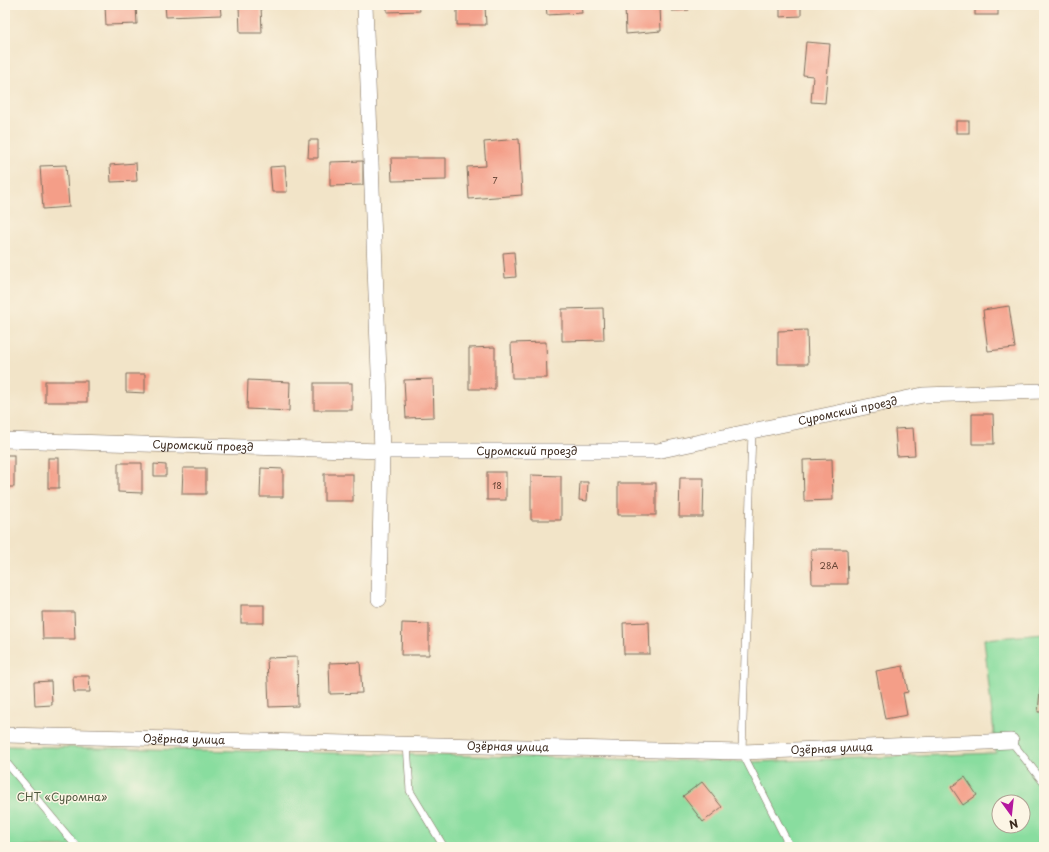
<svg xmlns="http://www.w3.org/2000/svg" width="1049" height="852" viewBox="0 0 1049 852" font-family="'Playpen Sans',sans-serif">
  <rect width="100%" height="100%" fill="#fcf5e5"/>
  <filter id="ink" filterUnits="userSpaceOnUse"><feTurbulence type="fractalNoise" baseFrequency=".025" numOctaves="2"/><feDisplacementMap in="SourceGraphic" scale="8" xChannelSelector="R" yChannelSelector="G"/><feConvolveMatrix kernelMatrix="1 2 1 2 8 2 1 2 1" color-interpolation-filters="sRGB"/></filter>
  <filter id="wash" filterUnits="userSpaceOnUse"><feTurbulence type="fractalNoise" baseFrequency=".012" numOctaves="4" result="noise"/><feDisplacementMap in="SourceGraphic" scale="16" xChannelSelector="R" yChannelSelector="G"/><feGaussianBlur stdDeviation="0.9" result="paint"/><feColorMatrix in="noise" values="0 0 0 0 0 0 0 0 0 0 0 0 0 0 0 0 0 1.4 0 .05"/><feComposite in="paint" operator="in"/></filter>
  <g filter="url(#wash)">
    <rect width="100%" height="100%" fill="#f2e4c8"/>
    <path fill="#89dd9f" stroke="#62845e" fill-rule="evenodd" d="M1044,634V847H5V746L752,762L996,753L984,639ZM999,802H1023V826H999Z"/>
    <g id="blocks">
      <g fill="#f49e88">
        <path d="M105,5H136L137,24L106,25Z"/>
        <path d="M165,5H220L221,15L166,17Z"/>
        <path d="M239,5H261L262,33H240Z"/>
        <path d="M318,5H346V7L319,8Z"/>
        <path d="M387,5H419L420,11L387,12Z"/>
        <path d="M457,5H485L486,25H457Z"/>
        <path d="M546,5H581L582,13L547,15Z"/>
        <path d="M625,5L660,6L661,31L626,34Z"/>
        <path d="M672,5H689V10L672,11Z"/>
        <path d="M780,5H801V16L780,17Z"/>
        <rect x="975" y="5" width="23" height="10"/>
        <path d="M806,42L830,44L825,103L811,102L813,76L803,75Z"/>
        <rect x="956" y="121" width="13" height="12"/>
        <path d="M519,139L522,195L469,199L467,167L486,166L484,142Z"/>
        <path d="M309,140H318V158H308Z"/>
        <path d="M391,158H446V180L392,181Z"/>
        <path d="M363,161V185L330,186V162Z"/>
        <path d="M136,163L137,181L111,182L110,165Z"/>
        <path d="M66,165L69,207L43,209L40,166Z"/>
        <path d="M285,166L287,192H272L270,167Z"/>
        <path d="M514,252L516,277L505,278L503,253Z"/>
        <path d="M1009,306L1015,348L988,351L983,310Z"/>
        <path d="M603,308L604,340L562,341V309Z"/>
        <path d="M807,330L808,364H778V331Z"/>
        <path d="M546,342L547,378H512L511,343Z"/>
        <path d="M495,347V389H469V348Z"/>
        <path d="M126,374H145V393L126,392Z"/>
        <path d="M433,379L434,417L406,418L404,380Z"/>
        <path d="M248,380L290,382L289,411L247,409Z"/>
        <rect x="45" y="381" width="42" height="21"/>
        <rect x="314" y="383" width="38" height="27"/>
        <path d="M972,414H993L994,444H972Z"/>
        <path d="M913,428L915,455L897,456L895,429Z"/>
        <rect x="5" y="455" width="9" height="32"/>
        <rect x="48" y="458" width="11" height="30"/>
        <path d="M832,459L833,500L804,501L803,460Z"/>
        <path d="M118,463H142V493L118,492Z"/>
        <path d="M154,464L166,465V476H154Z"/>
        <path d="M183,468H206V494H182Z"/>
        <path d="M261,468L283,469V497H260Z"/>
        <rect x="487" y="472" width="19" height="28"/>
        <rect x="324" y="474" width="29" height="27"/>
        <path d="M531,475L561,476V520H531Z"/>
        <path d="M680,478H704L703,517H679Z"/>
        <path d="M580,482H588L587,501L579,500Z"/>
        <rect x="618" y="483" width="38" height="32"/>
        <path d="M811,549H847L848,584H812Z"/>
        <rect x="241" y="605" width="23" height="18"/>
        <path d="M42,612H74L75,639H43Z"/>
        <path d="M649,622L650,654H624L623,623Z"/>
        <path d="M402,623L429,624V655H401Z"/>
        <path d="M297,657L298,706L269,707L267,658Z"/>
        <path d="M360,662L362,693L330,694L329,663Z"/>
        <path d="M903,666L908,692L903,693L907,715L885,719L876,671Z"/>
        <path d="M73,676H89L90,692H74Z"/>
        <path d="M51,681L52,705L35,706L34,682Z"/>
        <path d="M1041,681H1044V712H1038Z"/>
        <path d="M965,777L977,795L963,805L951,787Z"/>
        <path d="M702,782L722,807L703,822L683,796Z"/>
      </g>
    </g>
  </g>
  <g filter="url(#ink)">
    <use href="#blocks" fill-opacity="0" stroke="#7b6b5a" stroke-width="1"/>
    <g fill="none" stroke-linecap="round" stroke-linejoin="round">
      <g stroke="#7b6b5a" stroke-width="8">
        <g id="service">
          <path d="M752,431L742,752L790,847"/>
          <path d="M1011,741L1044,783"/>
          <path d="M407,744L410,791L444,847"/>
          <path d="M5,761L77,847"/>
        </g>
      </g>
      <g stroke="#7b6b5a" stroke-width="16">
        <g id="minor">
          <path d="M365,5L382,451L379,599"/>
          <path id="s1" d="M5,440L382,451H657L923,395L1044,391"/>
          <path id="s2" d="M5,735L742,752L1011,741"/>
        </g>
      </g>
      <use href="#service" stroke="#fff" stroke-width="7"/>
      <use href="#minor" stroke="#fff" stroke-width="15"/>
    </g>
  </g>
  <g text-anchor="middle" stroke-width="3" stroke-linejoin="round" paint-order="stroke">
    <g font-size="9" fill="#694738">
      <text x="495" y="184">7</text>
      <text x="497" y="489">18</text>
      <text x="829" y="569">28А</text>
    </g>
    <g font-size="11" fill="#3b2a1e" stroke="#fcf5e5">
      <text dy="4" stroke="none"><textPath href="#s1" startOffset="847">Суромский проезд</textPath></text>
      <text dy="4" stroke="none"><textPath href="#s1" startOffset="198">Суромский проезд</textPath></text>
      <text dy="4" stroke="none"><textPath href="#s1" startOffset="522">Суромский проезд</textPath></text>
      <text dy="4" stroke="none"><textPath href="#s2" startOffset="179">Озёрная улица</textPath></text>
      <text dy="4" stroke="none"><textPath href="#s2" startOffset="503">Озёрная улица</textPath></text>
      <text dy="4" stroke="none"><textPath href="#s2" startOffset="827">Озёрная улица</textPath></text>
    </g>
    <g font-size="11" fill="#4e573e" stroke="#fcf5e5">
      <text x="62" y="801">СНТ «Суромна»</text>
    </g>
  </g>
  <rect width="1049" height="852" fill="none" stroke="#fcf5e5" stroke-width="20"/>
  <g transform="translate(1011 814) rotate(165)"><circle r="19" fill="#fcf5e5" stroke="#afa495"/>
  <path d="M0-3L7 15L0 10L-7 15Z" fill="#b5179e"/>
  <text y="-6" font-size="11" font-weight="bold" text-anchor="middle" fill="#3b2a1e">N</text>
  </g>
</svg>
